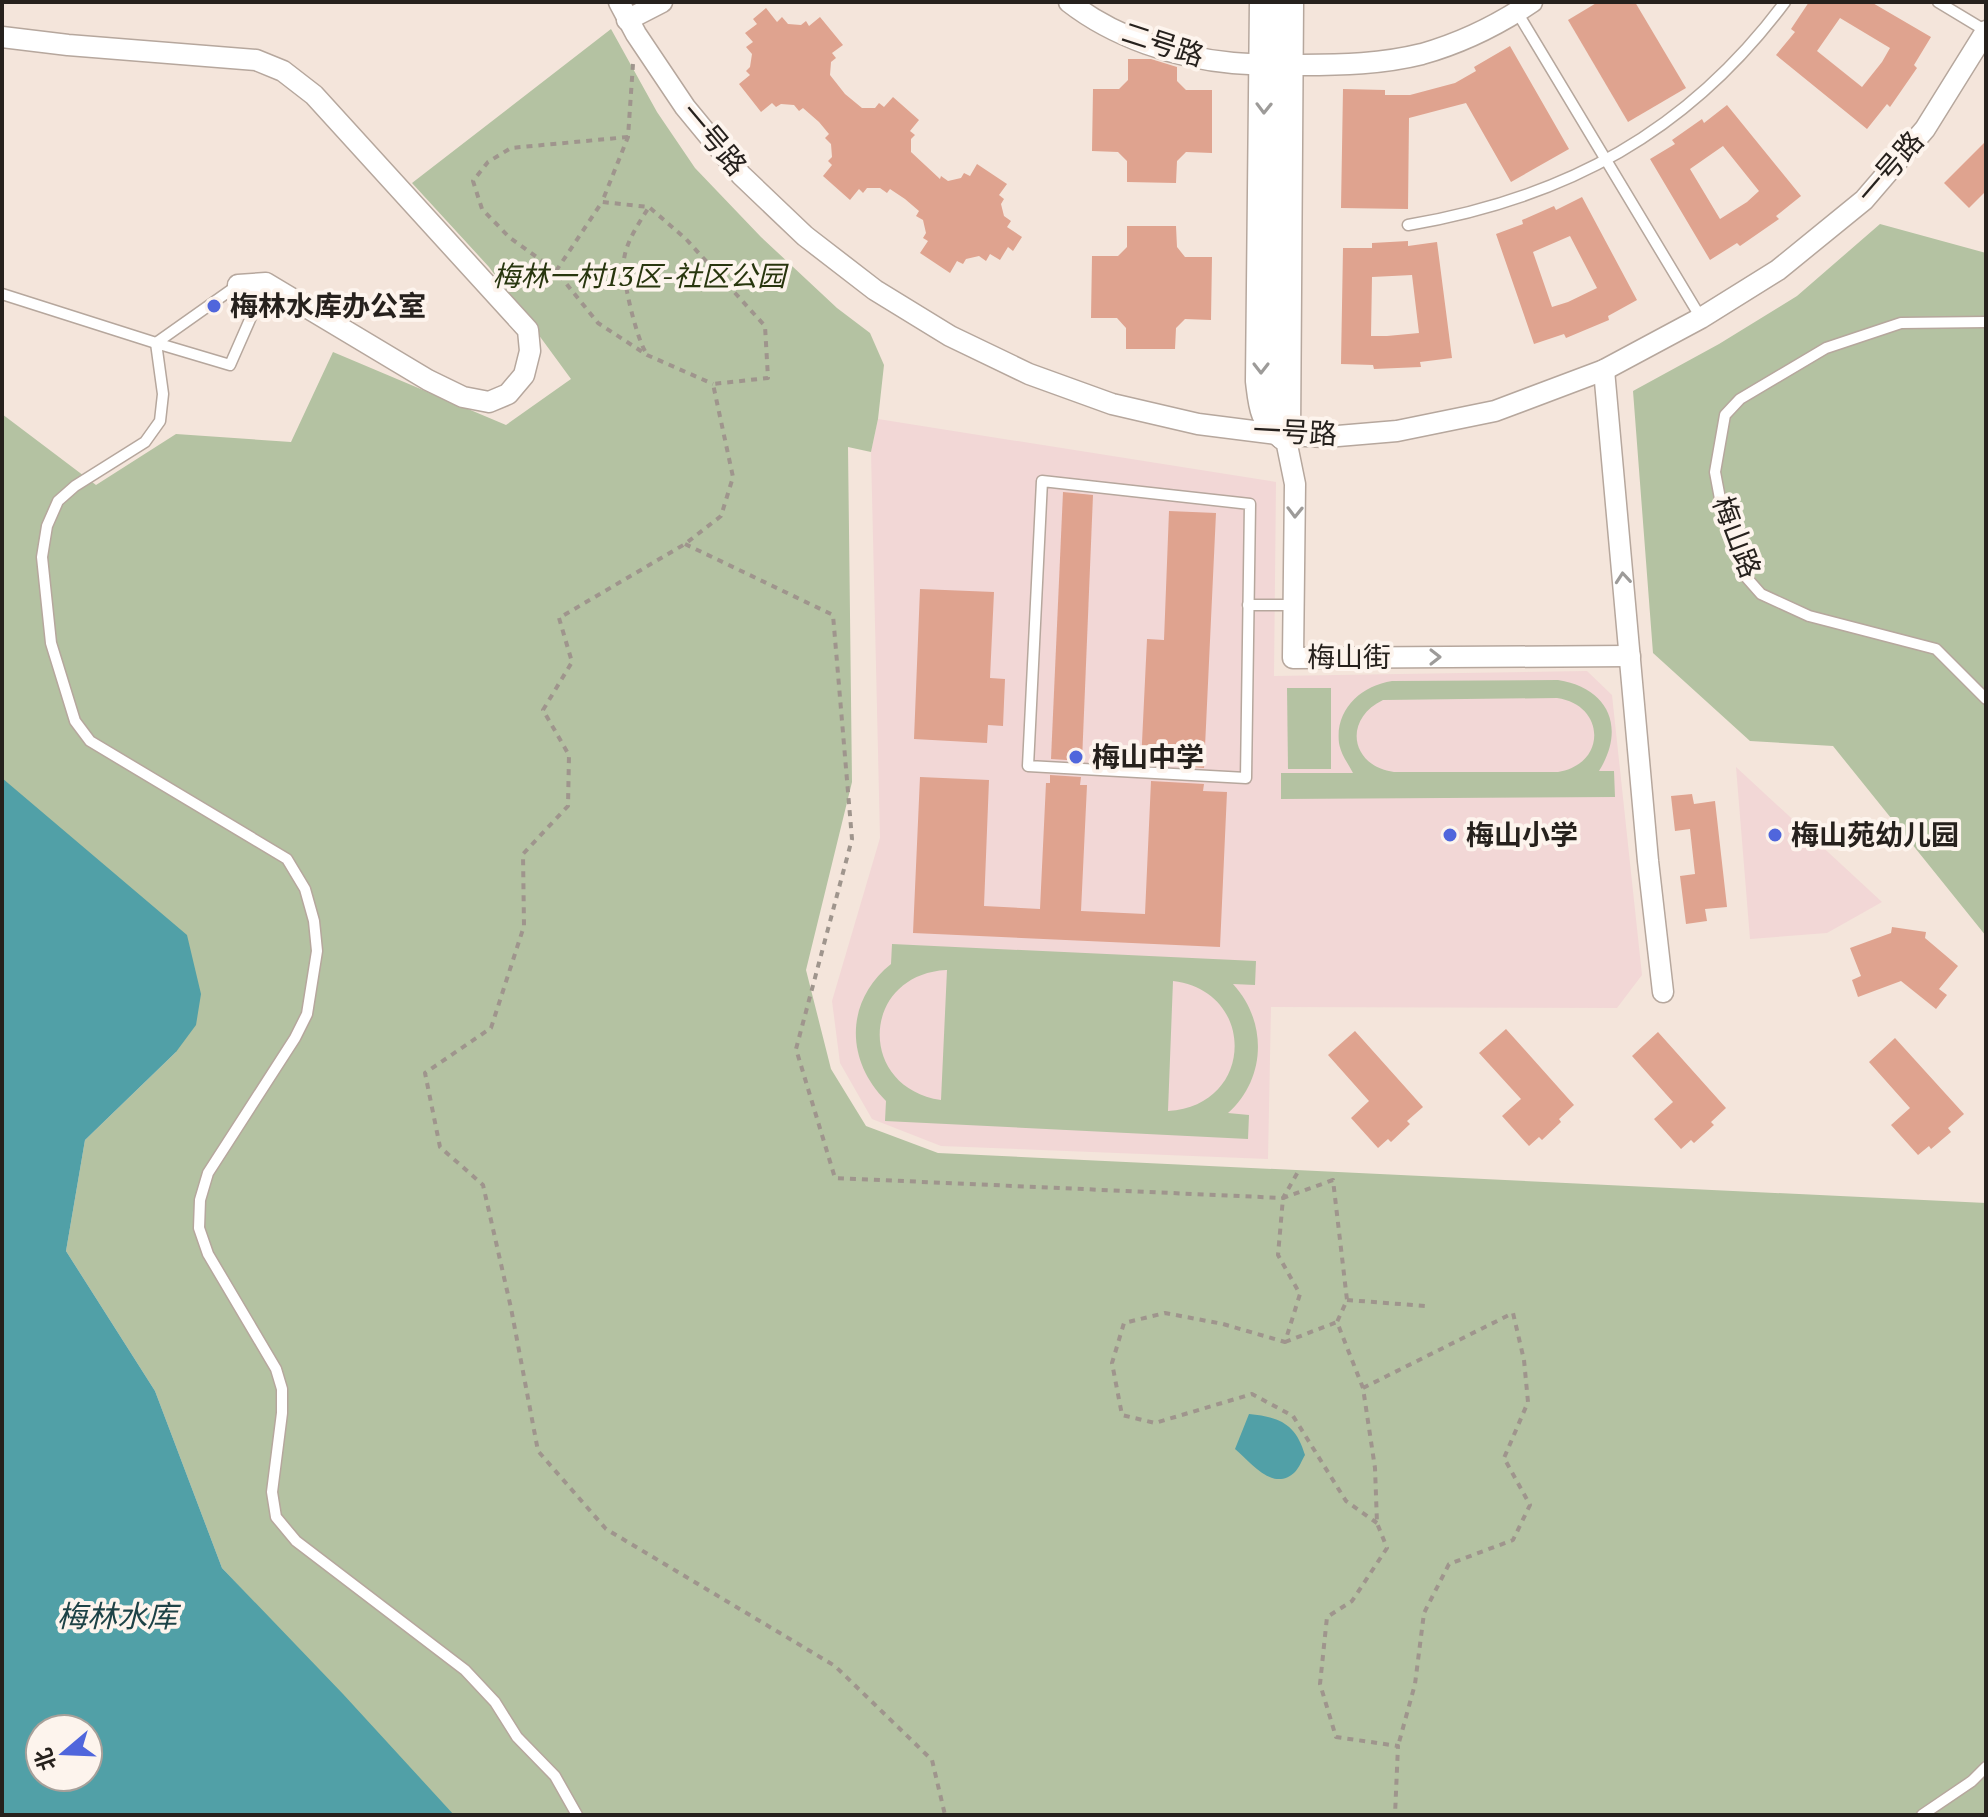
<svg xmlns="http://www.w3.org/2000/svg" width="1988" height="1817" viewBox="0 0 1988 1817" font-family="'PT Serif','Noto Sans SC',serif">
  <rect width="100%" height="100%" fill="#f4e5db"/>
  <g fill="#f2d7d6">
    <path d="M878,419L1276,482L1274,676L1587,671L1612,695L1642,975L1617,1008L1271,1007L1268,1159L941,1146L872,1119L840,1063L832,1001L880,838L871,452Z"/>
    <path d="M1736,767L1882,902L1827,933L1750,939Z"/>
  </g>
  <g fill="#b4c2a2" fill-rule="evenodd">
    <path d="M611,29L657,112L695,168L761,237L837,308L870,333L884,365L878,419L871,452L848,447L852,782L806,970L831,1069L866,1126L938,1153L1986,1203V1815H453L222,1568L155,1391L66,1251L85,1140L176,1052L2,778V414L96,485L176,434L291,442L333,352L506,425L571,379L489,267L412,183Z"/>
    <path d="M1880,224L1986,253V936L1833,746L1750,741L1653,653L1633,391L1719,344L1797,296Z"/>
    <path d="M1558,680C1609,688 1626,728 1599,771H1614L1615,797L1281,799V773H1353C1348,763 1341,755 1339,743C1335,709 1361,686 1392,681ZM1557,698C1606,705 1607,764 1558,772H1394C1350,766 1343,719 1383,700Z"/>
    <path d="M1287,688H1331V769H1288Z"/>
    <path d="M892,944L1256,961L1255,985L1233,984C1268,1022 1266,1079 1228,1113L1249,1115L1248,1139L885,1121L886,1101C845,1060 845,1001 891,964ZM946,970H947L941,1100C856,1087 861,975 946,970ZM1173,981C1257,991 1255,1106 1168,1111Z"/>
  </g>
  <g fill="#51a0a7" fill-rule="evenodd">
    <path d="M2,778L187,935L201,994L196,1025L176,1052L85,1140L66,1251L155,1391L222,1568L343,1694L454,1815H2ZM40,1729H88V1777H40Z"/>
    <path d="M1249,1414C1280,1417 1296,1424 1305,1455C1302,1460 1299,1468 1295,1472C1273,1493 1251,1462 1235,1449Z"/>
  </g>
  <g fill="#dfa38f" fill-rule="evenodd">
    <path d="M1598,2H1635L1686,88L1628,122L1568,20Z"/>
    <path d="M1809,2H1871L1931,37L1914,65L1917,68L1890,107L1887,104L1867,129L1776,55L1795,32L1791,29ZM1840,18L1890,48L1882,62L1862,87L1817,51Z"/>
    <path d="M766,8L777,22L782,17L788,24L801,25L806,21L809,26L820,17L843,45L832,53L836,58L831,62L830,75L845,94L862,108H875L879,103L884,107L893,97L919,120L910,131L915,135L911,139V152L940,179L941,176L948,181L961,178L964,173L970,176L977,164L1007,184L999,195L1004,199L1001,204L1004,216L1011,221L1007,227L1022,237L1013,251L1008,247L1000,260L990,254L986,261L979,256L966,259L963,264L957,261L950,273L920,253L928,241L923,238L926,233L923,220L916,216L919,211L905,199L890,189L887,193L880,188H867L863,193L859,189L850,200L823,176L832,165L828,161L832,157L831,144L825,138L829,134L819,122L803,108L799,111L794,105L781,104L776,107L772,103L761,112L739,84L750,75L746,71L750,67L752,54L746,47L753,42L745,33L757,24L753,19Z"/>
    <path d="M1510,46L1569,149L1511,182L1466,103L1409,118L1408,209L1341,208L1343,89L1385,90V95H1410L1455,83L1476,71L1474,67Z"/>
    <path d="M1128,59H1151L1177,67V81L1186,90H1212V153L1186,152L1177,161L1176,183L1127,182V161L1118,152L1092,151L1093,89H1119L1128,80Z"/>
    <path d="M1727,105L1801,196L1776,216L1779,219L1740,246L1737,243L1710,260L1650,159L1675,144L1672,140L1702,119L1704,123ZM1723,146L1759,191L1747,202L1720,219L1690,169Z"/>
    <path d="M1986,141V191L1969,208L1944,183Z"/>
    <path d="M1582,197L1637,300L1608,316L1609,320L1566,338L1564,334L1534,344L1496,234L1523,224L1522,220L1554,206L1556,210ZM1570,236L1597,288L1568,302L1552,307L1533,252Z"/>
    <path d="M1127,226H1176L1177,247L1185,257H1212L1211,320L1185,319L1176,328L1175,349H1126V328L1117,318H1091L1092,256H1118L1127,247Z"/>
    <path d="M1408,241V246L1437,242L1452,358L1420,362L1421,367L1374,369L1373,365L1341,364L1343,248H1372V243ZM1412,275L1419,333L1387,336H1371L1372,277Z"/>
    <path d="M1063,492L1093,495L1082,761L1051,759Z"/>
    <path d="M1169,511L1216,513L1204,768L1141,763L1147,639L1164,640Z"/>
    <path d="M920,589L994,592L990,678L1005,679L1003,726L988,725L987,743L914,739Z"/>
    <path d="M1050,775L1081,777L1080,785H1087L1081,911L1145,914L1151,781L1204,784L1203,791L1227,792L1220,947L913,933L920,777L989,780L984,906L1040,909L1046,783H1050Z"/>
    <path d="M1692,794L1694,804L1715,801L1727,907L1705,909L1707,921L1686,924L1680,876L1695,874L1690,829L1675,831L1671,796Z"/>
    <path d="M1892,927L1926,932L1925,938L1958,966L1939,989L1947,995L1936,1009L1901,981L1858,997L1852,980L1861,976L1850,948L1891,933Z"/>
    <path d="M1506,1029L1574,1105L1559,1119L1561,1122L1542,1140L1539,1137L1529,1146L1502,1116L1521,1099L1479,1053Z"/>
    <path d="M1355,1031L1423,1107L1407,1121L1410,1124L1391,1142L1388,1139L1378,1148L1351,1118L1369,1101L1328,1055Z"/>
    <path d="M1658,1032L1726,1108L1711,1122L1714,1125L1694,1143L1691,1140L1681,1149L1654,1119L1673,1102L1632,1056Z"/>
    <path d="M1895,1038L1964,1114L1948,1128L1951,1132L1931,1149L1929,1146L1918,1155L1891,1125L1910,1108L1869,1062Z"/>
  </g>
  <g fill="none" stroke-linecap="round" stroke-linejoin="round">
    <g stroke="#b6a79d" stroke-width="13">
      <g id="lane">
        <path d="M1938,2L1986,31"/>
        <path d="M1517,12L1701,318"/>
        <path d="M1408,225C1566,198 1688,132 1785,2"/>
        <path d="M266,283L230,365L156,343L163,394L160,421L145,442L75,486L58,501L47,526L42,557L51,643L75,721L90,741L287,859L305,889L314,921L317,951L307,1014L295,1038L208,1173L200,1200L199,1228L208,1254L276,1369L282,1389V1413L272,1492L276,1517L296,1541L465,1670L495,1702L517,1737L555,1776L577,1815"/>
        <path d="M2,294L156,343L238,285"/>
        <path d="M1986,322L1901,323L1826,348L1740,399L1725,415L1715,472L1724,520L1746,577L1761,594L1809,616L1936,649L1986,699"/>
        <path d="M1042,481L1250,504L1246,778L1028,766Z"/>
        <path d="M1248,605H1293"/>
        <path d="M1922,1815L1972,1781L1986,1767"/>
      </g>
    </g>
    <g stroke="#b6a79d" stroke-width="23">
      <g id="street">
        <path d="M619,2L636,34L685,107L741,175L805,236L875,290L950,336L1029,374L1112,404L1198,424L1285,435L1326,437L1397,431L1495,411L1604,370L1701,318L1778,270L1864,200L1925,129L1986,31"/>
        <path d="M1069,2C1114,37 1176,58 1233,63C1256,65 1278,64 1301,65C1342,65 1382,64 1422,54C1461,43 1498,25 1532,2"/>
        <path d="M627,20L662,2"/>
        <path d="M2,37L68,45L256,60L283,71L314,95L528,330L530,351L524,375L508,394L489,402L463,397L428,380L266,283L238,285"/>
        <path d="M1604,370L1648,861L1663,992"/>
        <path d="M1285,435L1295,484L1293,658L1630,656"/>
      </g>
    </g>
    <g stroke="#b6a79d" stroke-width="33">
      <g id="secondary">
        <path d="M1265,2L1261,381C1264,406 1264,419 1285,435"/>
        <path d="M1285,435L1288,2"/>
      </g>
    </g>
    <g stroke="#9f958d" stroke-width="4" stroke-dasharray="6 6" stroke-linecap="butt">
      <path d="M633,64L628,137L602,202L649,207L686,239L765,326L768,378L713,384L733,477L721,516L685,544L559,618L572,662L543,710L569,755L568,806L523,854L524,926L491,1028L425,1073L440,1147L483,1185L511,1308L538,1451L606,1529L835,1666L932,1760L945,1815"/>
      <path d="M628,137L511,148L488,162L473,181L482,209L509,237L556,271L598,323L647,355L713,384"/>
      <path d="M556,271L602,202"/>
      <path d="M645,351C636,336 621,275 624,259C627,240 639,223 649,207"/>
      <path d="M685,544L833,615L852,839L796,1049L835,1178L1283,1198L1299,1170"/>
      <path d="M1347,1300L1426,1306"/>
      <path d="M1285,1342L1337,1322"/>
      <path d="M1363,1388L1513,1313L1524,1360L1528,1402L1504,1458L1530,1505L1513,1540L1449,1564L1424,1613L1415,1684L1398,1746"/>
      <path d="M1377,1523L1346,1501L1293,1416L1252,1394L1155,1423L1122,1415L1112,1363L1124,1323L1165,1313L1223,1324L1285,1342L1300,1294L1278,1255L1283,1198L1333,1180L1347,1300L1337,1322L1363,1388L1375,1468L1377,1523L1387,1548L1352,1601L1327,1617L1320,1684L1336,1737L1398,1746L1395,1815"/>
    </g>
    <use href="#lane" stroke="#fff" stroke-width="10"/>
    <use href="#street" stroke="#fff" stroke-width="20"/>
    <use href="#secondary" stroke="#fff" stroke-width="30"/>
  </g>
  <defs><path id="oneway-chevron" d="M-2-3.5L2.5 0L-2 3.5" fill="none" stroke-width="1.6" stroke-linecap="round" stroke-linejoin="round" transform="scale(2)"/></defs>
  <g stroke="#9d9b99">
    <use href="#oneway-chevron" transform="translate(1264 108) rotate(91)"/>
    <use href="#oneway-chevron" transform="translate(1261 368) rotate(90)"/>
    <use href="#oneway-chevron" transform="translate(1295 512) rotate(91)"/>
    <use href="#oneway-chevron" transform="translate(1623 578) rotate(-95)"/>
    <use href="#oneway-chevron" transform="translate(1435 657)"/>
  </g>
  <g fill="#5066dc" stroke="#fdf4ed" stroke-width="3">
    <circle cx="214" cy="306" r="8"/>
    <circle cx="1076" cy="757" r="8"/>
    <circle cx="1450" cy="835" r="8"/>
    <circle cx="1775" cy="835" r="8"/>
  </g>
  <g text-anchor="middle" stroke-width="8" stroke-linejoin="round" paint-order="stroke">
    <g font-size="28" fill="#26211d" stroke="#fdf4ed">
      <text transform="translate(1163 44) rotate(18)" y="10">二号路</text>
      <text transform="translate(714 139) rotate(50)" y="10">一号路</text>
      <text transform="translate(1890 167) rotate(-49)" y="10">一号路</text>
      <text transform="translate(1295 432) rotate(3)" y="10">一号路</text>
      <text transform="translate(1737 537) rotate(69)" y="10">梅山路</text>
      <text x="1349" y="667">梅山街</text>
    </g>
    <g font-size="28" font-style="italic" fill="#28360e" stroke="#fdf4ed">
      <text x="639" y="286">梅林一村13区-社区公园</text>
    </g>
    <g font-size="28" font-weight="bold" fill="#26211d" stroke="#fdf4ed" text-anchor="start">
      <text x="230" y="316">梅林水库办公室</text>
      <text x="1092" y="767">梅山中学</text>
      <text x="1466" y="845">梅山小学</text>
      <text x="1791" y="845">梅山苑幼儿园</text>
    </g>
    <g font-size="30" font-style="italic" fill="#1d4246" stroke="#fdf4ed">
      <text x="117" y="1627">梅林水库</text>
    </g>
  </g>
  <rect width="1988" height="1817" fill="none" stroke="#26211d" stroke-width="8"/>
  <g transform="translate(64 1753) rotate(251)"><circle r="38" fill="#fdf4ed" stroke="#a7a09a" stroke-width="2"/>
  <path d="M0-6L14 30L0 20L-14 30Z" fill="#5066dc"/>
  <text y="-12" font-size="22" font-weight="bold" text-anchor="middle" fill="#26211d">北</text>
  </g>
</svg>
